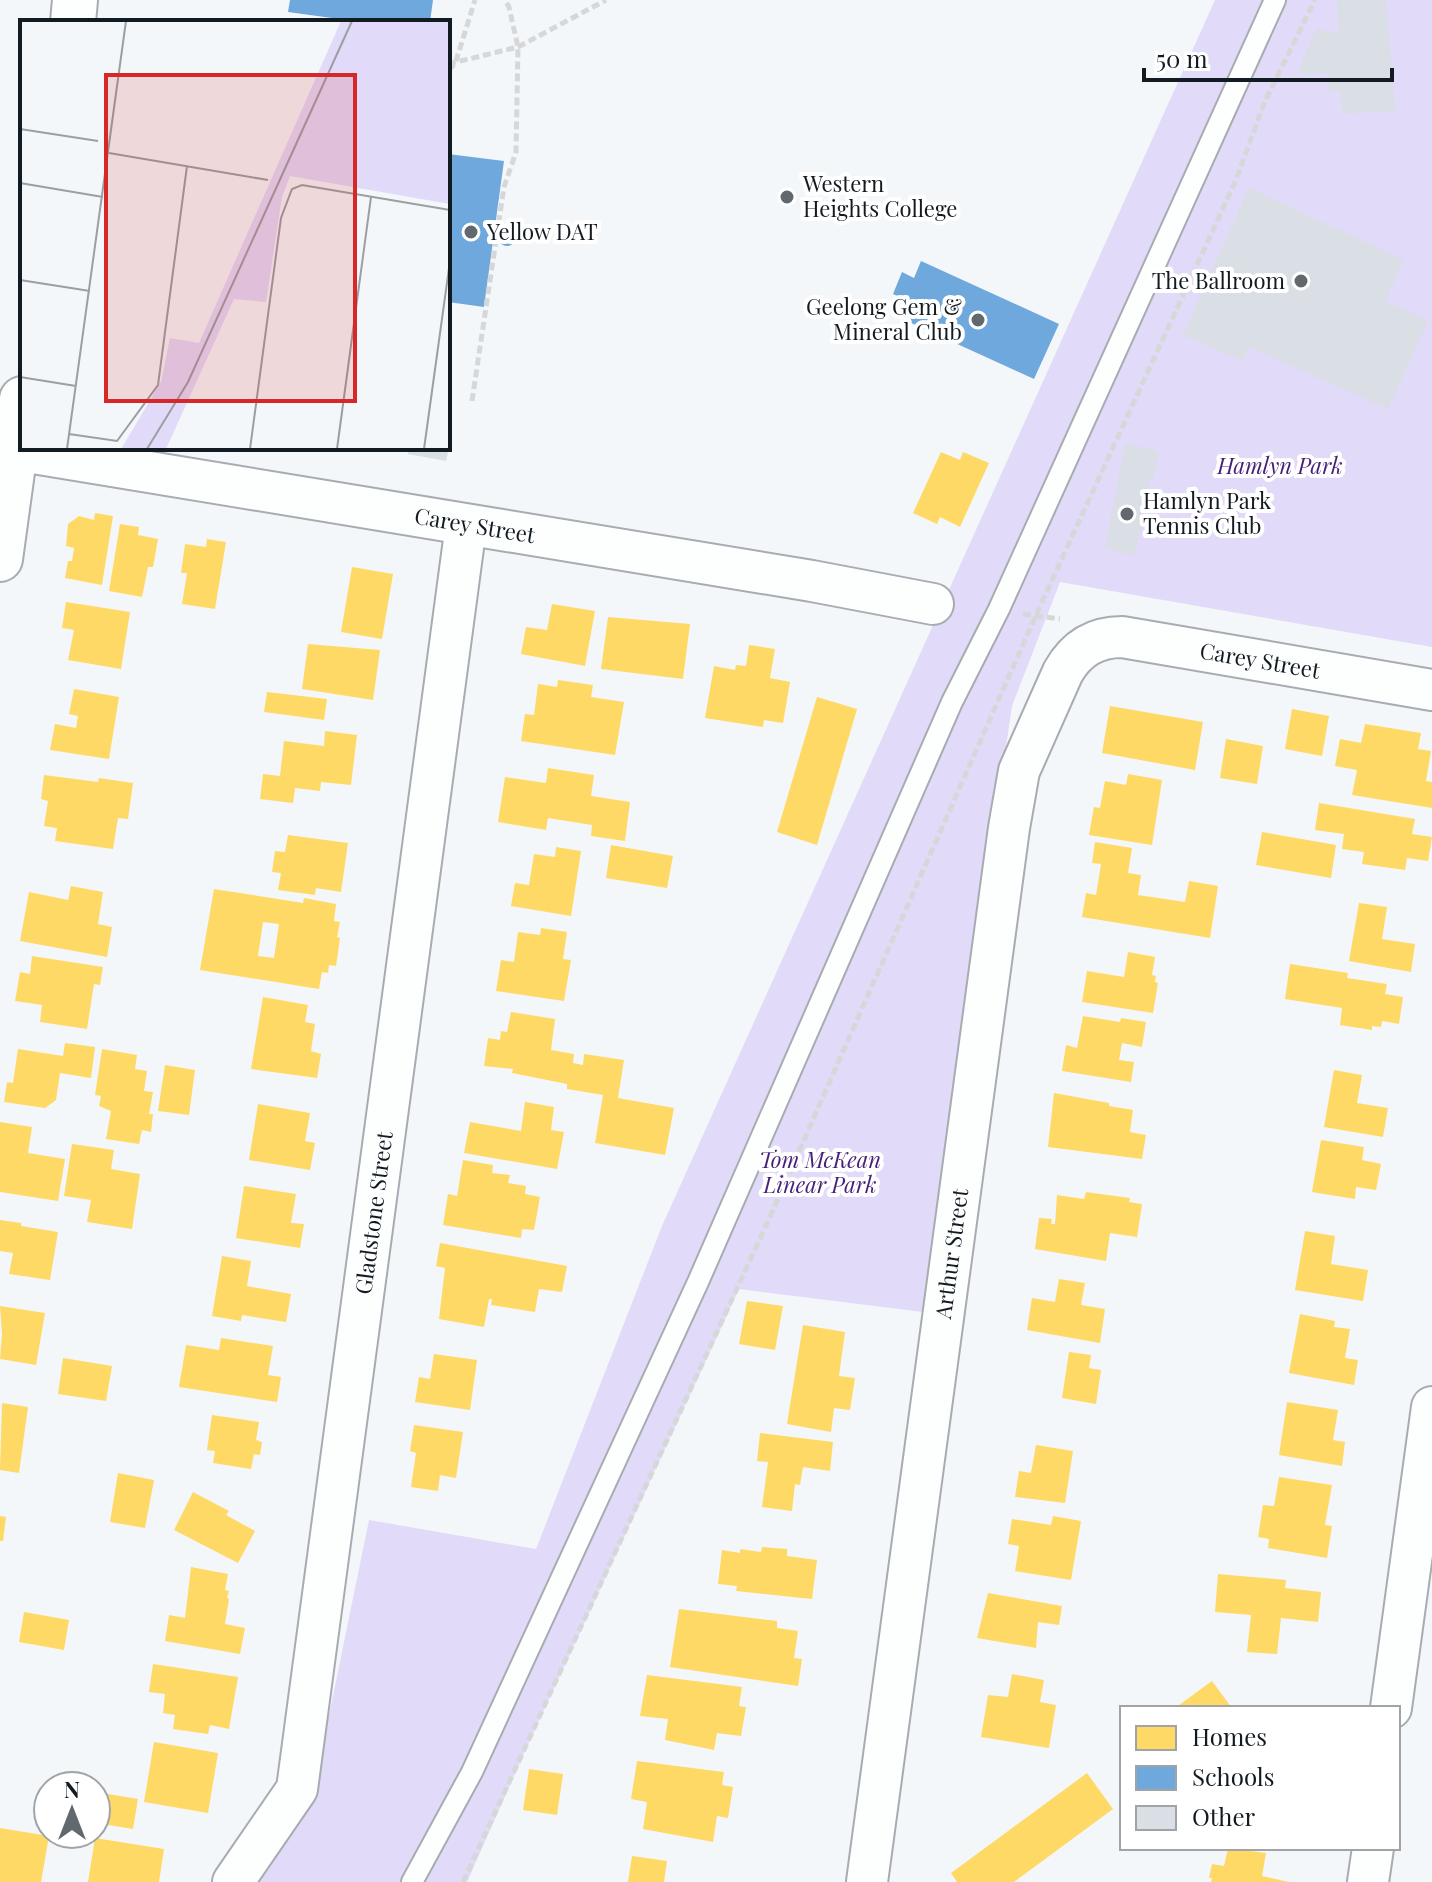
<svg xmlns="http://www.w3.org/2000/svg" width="1432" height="1882" viewBox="0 0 1432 1882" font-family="'Playfair Display',serif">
  <rect width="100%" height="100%" fill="#f4f7fa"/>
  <path fill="#e1daf8" d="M1215,0H1432V647L1060,582L1012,706L923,1312L739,1289L525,1751L467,1882H250L317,1774L369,1520L536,1549L662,1226Z"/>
  <g fill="#ffd966" fill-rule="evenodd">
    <path d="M941,452L960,460L963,452L989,463L960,527L940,517L937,524L913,513Z"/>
    <path d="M95,513L113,516L102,585L65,578L68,561H72L74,548L66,546L68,524L79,516L94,520Z"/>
    <path d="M120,524L139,527L138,535L158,539L153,567H148L142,597L109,591Z"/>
    <path d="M207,539L226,542L215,609L182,604L187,573H181L185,544L206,547Z"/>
    <path d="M352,567L393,574L382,639L341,632Z"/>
    <path d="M66,602L130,612L121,669L68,660L74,630L62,628Z"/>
    <path d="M552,604L595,611L585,666L521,654L526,627L547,630Z"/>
    <path d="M608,617L690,624L683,679L601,669Z"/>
    <path d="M308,644L380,650L373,700L302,689Z"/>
    <path d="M749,645L775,649L770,678L790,682L783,723L764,720L763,727L705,718L714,666L735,670L736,665L746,666Z"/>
    <path d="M558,680L593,685L591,697L624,702L615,755L521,741L525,714L534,715L538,684L557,687Z"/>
    <path d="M74,689L119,697L109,759L50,750L55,724L76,728L78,716L69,714Z"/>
    <path d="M267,692L327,699L324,720L264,712Z"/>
    <path d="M817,697L857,709L817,845L777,832Z"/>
    <path d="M1110,706L1203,722L1195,770L1102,753Z"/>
    <path d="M1292,709L1329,716L1322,756L1285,749Z"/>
    <path d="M1365,724L1421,733L1418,749L1431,751L1426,781L1432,782V808L1352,795L1357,770L1335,766L1340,739L1361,743Z"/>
    <path d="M325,731L357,735L351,785L321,782L320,791L295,788L293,803L260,799L263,774L280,776L284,741L324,746Z"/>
    <path d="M1226,739L1263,746L1257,784L1220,778Z"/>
    <path d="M548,768L594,775L591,796L630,802L625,841L591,836L592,825L548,818L546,830L498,822L505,777L546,783Z"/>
    <path d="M1128,774L1162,780L1152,845L1089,835L1094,807L1100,808L1105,781L1126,785Z"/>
    <path d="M44,775L98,782L99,778L133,783L128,819L118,818L113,849L55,841L57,828L44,826L48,801L41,799Z"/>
    <path d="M1319,803L1415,819L1412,834L1432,837L1428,861L1407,858L1405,870L1362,864L1364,852L1342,849L1344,834L1315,830Z"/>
    <path d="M1262,832L1336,845L1331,878L1256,865Z"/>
    <path d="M288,835L348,843L341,892L316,888L315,895L278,890L281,873L272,872L275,851L285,852Z"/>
    <path d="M1095,842L1132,848L1128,873L1141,875L1138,895L1185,902L1189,881L1218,886L1210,938L1082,917L1086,893L1096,895L1101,864L1092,863Z"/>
    <path d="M611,845L673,856L667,888L606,878Z"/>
    <path d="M556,847L581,851L571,916L511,906L515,883L529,885L534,854L555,857Z"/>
    <path d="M71,886L103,892L98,924L112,927L107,957L20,941L29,892L68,900Z"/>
    <path d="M214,889L303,903L304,898L336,904L334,921L340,922L337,937L340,938L336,966L329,965L328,973L322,972L319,989L200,970ZM263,922L279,924L274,958L258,956Z"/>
    <path d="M1359,903L1387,907L1382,939L1415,944L1411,972L1349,961Z"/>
    <path d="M541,928L567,932L563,959L571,960L564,1001L496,991L501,960L514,962L518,932L540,935Z"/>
    <path d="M1128,952L1155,957L1152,975L1156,976L1155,982L1158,983L1153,1013L1082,1002L1087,971L1124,977Z"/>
    <path d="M32,956L103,967L100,985L94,984L87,1029L40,1022L42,1005L15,1001L20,972L30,974Z"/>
    <path d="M1290,964L1348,973L1347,978L1387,984L1385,994L1403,997L1399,1024L1382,1021L1381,1027L1372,1026V1030L1340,1025L1342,1008L1285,999Z"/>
    <path d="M263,997L308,1005L305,1022L315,1024L311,1051L321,1054L317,1078L251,1069Z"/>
    <path d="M511,1012L555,1019L551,1050L574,1054L573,1063L583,1065L584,1054L624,1060L618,1098L674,1108L665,1155L595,1143L603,1095L567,1089V1084L512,1073L513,1069L484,1066L488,1038L500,1040L501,1031L507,1032Z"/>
    <path d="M1083,1016L1120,1022L1121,1018L1146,1022L1142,1047L1122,1043L1119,1060L1134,1062L1131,1082L1062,1071L1066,1045L1077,1048Z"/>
    <path d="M65,1043L95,1047L91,1078L60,1073L56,1100L45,1108L4,1102L7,1082L13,1083L18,1049L63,1056Z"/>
    <path d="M102,1049L137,1055L135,1069L147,1071L144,1091L153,1092L149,1114H153L151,1132L142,1130L139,1144L106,1139L111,1111L99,1106L101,1096L95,1095Z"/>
    <path d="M165,1065L195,1070L189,1115L158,1111Z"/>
    <path d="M1334,1070L1362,1075L1357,1103L1388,1108L1383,1137L1324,1127Z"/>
    <path d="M1054,1093L1109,1103V1106L1133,1110L1130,1132L1146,1135L1142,1159L1048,1147Z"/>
    <path d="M525,1102L554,1107L551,1130L564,1132L557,1169L464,1153L470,1122L521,1131Z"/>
    <path d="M258,1104L310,1113L305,1141L315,1143L310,1170L249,1160Z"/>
    <path d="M0,1122L32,1127L28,1153L65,1159L58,1201L0,1192Z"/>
    <path d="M1321,1140L1364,1147L1362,1160L1381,1164L1376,1190L1356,1187L1355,1199L1312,1192Z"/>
    <path d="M72,1144L114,1150L111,1169L140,1174L132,1229L87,1222L91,1200L64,1196Z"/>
    <path d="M463,1160L493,1165L492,1173L510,1175L508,1183L526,1186L525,1194L540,1197L534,1230L522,1229L521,1238L443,1225L448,1194L457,1196Z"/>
    <path d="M244,1186L296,1194L291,1223L304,1224L300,1248L236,1238Z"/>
    <path d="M1086,1192L1130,1198L1129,1202L1142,1204L1137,1237L1110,1233L1106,1261L1035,1249L1039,1218L1052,1219L1051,1224H1055L1057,1195L1084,1199Z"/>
    <path d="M0,1220L21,1223V1226L58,1232L50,1280L9,1274L13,1253L0,1251Z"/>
    <path d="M1305,1231L1335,1236L1331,1264L1368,1270L1363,1301L1295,1290Z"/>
    <path d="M440,1243L567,1266L562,1292L539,1289L535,1312L491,1305L492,1299H489L484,1327L439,1319L445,1268L436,1266Z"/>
    <path d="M222,1256L251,1261L247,1286L291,1294L286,1322L242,1315L241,1321L212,1316Z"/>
    <path d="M1059,1279L1085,1283L1081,1305L1105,1309L1100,1343L1027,1330L1032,1298L1055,1302Z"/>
    <path d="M747,1301L783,1306L775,1350L739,1344Z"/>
    <path d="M0,1306L45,1313L36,1365L0,1359L2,1334Z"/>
    <path d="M1300,1314L1335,1321L1334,1327L1350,1329L1345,1358L1358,1360L1354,1385L1289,1373Z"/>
    <path d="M803,1325L845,1332L839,1376L855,1378L850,1410L834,1408L831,1432L787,1424Z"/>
    <path d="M221,1338L273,1346L268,1375L281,1377L277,1402L179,1387L186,1345L219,1350Z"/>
    <path d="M1069,1352L1091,1355L1089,1368L1101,1370L1096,1404L1062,1398Z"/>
    <path d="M434,1354L477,1360L470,1410L415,1402L419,1377L430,1379Z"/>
    <path d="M63,1358L112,1366L106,1401L58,1394Z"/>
    <path d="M1287,1402L1338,1410L1333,1440L1345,1442L1342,1466L1279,1455Z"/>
    <path d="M2,1403L28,1407L19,1473L0,1470Z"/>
    <path d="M212,1415L259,1422L256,1440L262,1442L260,1455L254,1454L251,1469L213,1463L215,1451L207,1450Z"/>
    <path d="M414,1425L463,1432L456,1478L440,1475L438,1491L411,1487L416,1453L410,1451Z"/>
    <path d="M760,1433L833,1442L830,1471L803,1467L800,1485L795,1484L792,1511L762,1507L768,1462L757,1461Z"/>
    <path d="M1036,1445L1073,1451L1065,1503L1015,1497L1019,1471L1031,1473Z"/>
    <path d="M118,1473L154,1480L145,1528L110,1522Z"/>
    <path d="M1279,1477L1332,1485L1325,1525L1332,1526L1327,1558L1268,1548L1269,1539L1258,1537L1263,1505L1274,1506Z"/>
    <path d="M193,1492L229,1511L226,1515L255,1531L238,1563L174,1530Z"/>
    <path d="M0,1516L6,1517L3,1541H0Z"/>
    <path d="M1053,1516L1081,1521L1071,1580L1015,1571L1019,1546L1008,1544L1012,1519L1051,1525Z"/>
    <path d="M762,1547L787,1549V1556L817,1560L812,1599L736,1591L737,1586L718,1584L722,1550L740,1553V1549L761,1552Z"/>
    <path d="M191,1567L228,1574L225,1590L229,1591L227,1598L229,1599L225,1624L245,1628L240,1654L165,1641L169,1615L185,1618Z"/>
    <path d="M1218,1574L1286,1580L1285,1588L1321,1592L1318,1622L1281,1618L1277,1654L1247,1652L1251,1615L1215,1612Z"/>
    <path d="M988,1593L1062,1606L1059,1625L1038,1622L1036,1648L977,1638Z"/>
    <path d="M679,1609L777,1621V1628L798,1631L794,1658L802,1659L798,1686L670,1667Z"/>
    <path d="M24,1612L69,1620L64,1650L19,1642Z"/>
    <path d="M153,1664L238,1677L229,1729L210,1725L208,1734L173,1729L175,1715L163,1713L165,1694L149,1692Z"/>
    <path d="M1012,1674L1044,1680L1040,1702L1056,1705L1049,1748L981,1737L988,1695L1008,1697Z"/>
    <path d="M647,1675L742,1687L739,1706L746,1707L741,1736L717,1733L714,1750L665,1740L668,1719L640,1716Z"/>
    <path d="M1212,1681L1232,1708H1175Z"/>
    <path d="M154,1742L218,1753L208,1813L144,1802Z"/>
    <path d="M637,1761L724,1772L722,1785L733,1787L728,1818L717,1816L713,1842L643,1829L647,1802L631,1799Z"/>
    <path d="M529,1769L563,1774L557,1815L523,1810Z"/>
    <path d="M1087,1773L1113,1809L1014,1882H957L951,1873Z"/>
    <path d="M96,1792L138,1799L133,1829L96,1823Z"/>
    <path d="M0,1828L49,1836L41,1882H0Z"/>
    <path d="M95,1838L164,1849L159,1882H88Z"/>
    <path d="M1228,1848L1266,1853L1262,1876L1289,1882H1211L1212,1878H1209L1212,1864L1224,1866Z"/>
    <path d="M632,1856L667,1861L664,1882H628Z"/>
  </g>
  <g fill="#6fa8dc">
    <path d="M290,0H433L430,22H361L288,12Z"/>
    <path d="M448,154L504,161L484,307L448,302Z"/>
    <circle cx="507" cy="238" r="8"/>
    <path d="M921,261L1059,324L1034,379L896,316L904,299L893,294L902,272L914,278Z"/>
  </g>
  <g fill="#dadee5">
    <path d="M1337,0H1386L1395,111L1343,114L1340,91L1329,92L1328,74L1305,75L1298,72L1317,28L1326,32L1339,31Z"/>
    <path d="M1249,188L1404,260L1385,301L1428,320L1388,409L1249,347L1243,361L1183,335Z"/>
    <path d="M1125,444L1159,451L1153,479L1150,478L1135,555L1105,549Z"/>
    <path d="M409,448L448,452L446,461L408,454Z"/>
  </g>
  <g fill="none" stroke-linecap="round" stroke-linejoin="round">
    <g stroke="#a6acb1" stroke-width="24">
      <path id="lane" d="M412,1882L472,1772L698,1282L952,702L999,609L1275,0"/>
    </g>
    <g stroke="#a6acb1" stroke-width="44">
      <g id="street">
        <path id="s1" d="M15,450L812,581L933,604"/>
        <path d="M1391,1708L1432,1407"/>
        <path id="s2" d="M233,1882L297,1789L466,525"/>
        <path id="s3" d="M867,1882L1009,828L1019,771L1063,672C1076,649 1095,637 1122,637L1432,690"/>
        <path d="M1368,1882L1373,1848"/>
      </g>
    </g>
    <g stroke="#a6acb1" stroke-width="48">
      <g id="secondary">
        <path d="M73,22L75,0"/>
        <path d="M0,559L22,399"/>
      </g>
    </g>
    <g stroke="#d6d7d8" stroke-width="5" stroke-dasharray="8 4" stroke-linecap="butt">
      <path d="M448,64L518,47L606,0"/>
      <path d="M448,70L455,64L475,0"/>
      <path d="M472,401L504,187L516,152L518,47L509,7L505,0"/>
      <path d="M1023,614L1060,619"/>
      <path d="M463,1882L769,1219L1036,615L1236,180L1265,101L1315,0"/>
    </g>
    <use href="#lane" stroke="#fdfefe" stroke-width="20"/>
    <use href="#street" stroke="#fdfefe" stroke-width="40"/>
    <use href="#secondary" stroke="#fdfefe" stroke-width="44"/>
  </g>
  <g fill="#61686e" stroke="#fff" stroke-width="3">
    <circle cx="787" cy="197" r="8"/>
    <circle cx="471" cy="232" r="8"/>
    <circle cx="1301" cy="281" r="8"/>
    <circle cx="978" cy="320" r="8"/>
    <circle cx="1127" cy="514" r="8"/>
  </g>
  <g text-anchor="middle" stroke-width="8" stroke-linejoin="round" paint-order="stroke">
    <g font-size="22" fill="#121b22" stroke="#fff" text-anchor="start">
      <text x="803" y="192">Western<tspan x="803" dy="25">Heights College</tspan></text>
      <text x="487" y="240">Yellow DAT</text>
      <text x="1285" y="289" text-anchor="end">The Ballroom</text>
      <text x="962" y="315" text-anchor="end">Geelong Gem &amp;<tspan x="962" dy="25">Mineral Club</tspan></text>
      <text x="1143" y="509">Hamlyn Park<tspan x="1143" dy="25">Tennis Club</tspan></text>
    </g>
    <g font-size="22" font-style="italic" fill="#451f78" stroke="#fff">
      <text x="1280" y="474">Hamlyn Park</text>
      <text x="820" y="1168">Tom McKean<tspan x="820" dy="25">Linear Park</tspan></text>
    </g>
    <g font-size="22" fill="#121b22" stroke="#fff">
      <text dy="8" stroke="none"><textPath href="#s1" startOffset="466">Carey Street</textPath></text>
      <text dy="8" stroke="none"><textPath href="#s3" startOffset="1442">Carey Street</textPath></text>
      <text dy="8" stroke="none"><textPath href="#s2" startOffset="694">Gladstone Street</textPath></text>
      <text dy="8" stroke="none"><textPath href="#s3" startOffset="634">Arthur Street</textPath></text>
    </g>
  </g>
  <g transform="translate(20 20)">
    <rect width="430" height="430" fill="#f4f7fa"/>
    <path d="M321,1H430V184L270,156L262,177L246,282L214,279L146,429H101L141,362L150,318L179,323Z" fill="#e1daf8"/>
    <path fill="none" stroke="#9a9fa4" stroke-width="2" d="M0,109L78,121M89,133L248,160M0,163L83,177M0,260L70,271M0,357L56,366M49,414L97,421L138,365L167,146M47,429L106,1M127,429L168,362L332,1M230,429L261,198L272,169L282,165L430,190M317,429L351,177M404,429L430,241"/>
    <path fill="#d62828" fill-opacity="0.15" stroke="#d62828" stroke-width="4" d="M86,55H335V381H86Z"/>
    <rect width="430" height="430" fill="none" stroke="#121b22" stroke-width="4"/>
  </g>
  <rect x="1120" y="1706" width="280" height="144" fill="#ffffff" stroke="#a0a4a7" stroke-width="2"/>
  <rect x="1136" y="1726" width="40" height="24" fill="#ffd966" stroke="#a0a4a7" stroke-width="2"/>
  <text x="1192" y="1746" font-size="24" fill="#121b22">Homes</text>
  <rect x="1136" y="1766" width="40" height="24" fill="#6fa8dc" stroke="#a0a4a7" stroke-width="2"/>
  <text x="1192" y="1786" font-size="24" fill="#121b22">Schools</text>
  <rect x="1136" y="1806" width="40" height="24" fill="#dadee5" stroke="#a0a4a7" stroke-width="2"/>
  <text x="1192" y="1826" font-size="24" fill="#121b22">Other</text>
  <g transform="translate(72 1810)"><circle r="38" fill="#ffffff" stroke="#a0a4a7" stroke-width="2"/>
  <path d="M0-6L14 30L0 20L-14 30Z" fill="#61686e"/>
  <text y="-12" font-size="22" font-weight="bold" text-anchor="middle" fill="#121b22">N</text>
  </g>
  <path d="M1144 68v12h248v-12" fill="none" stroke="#121b22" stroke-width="4"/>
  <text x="1156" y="68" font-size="24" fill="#121b22" stroke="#ffffff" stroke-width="6" paint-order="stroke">50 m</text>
</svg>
